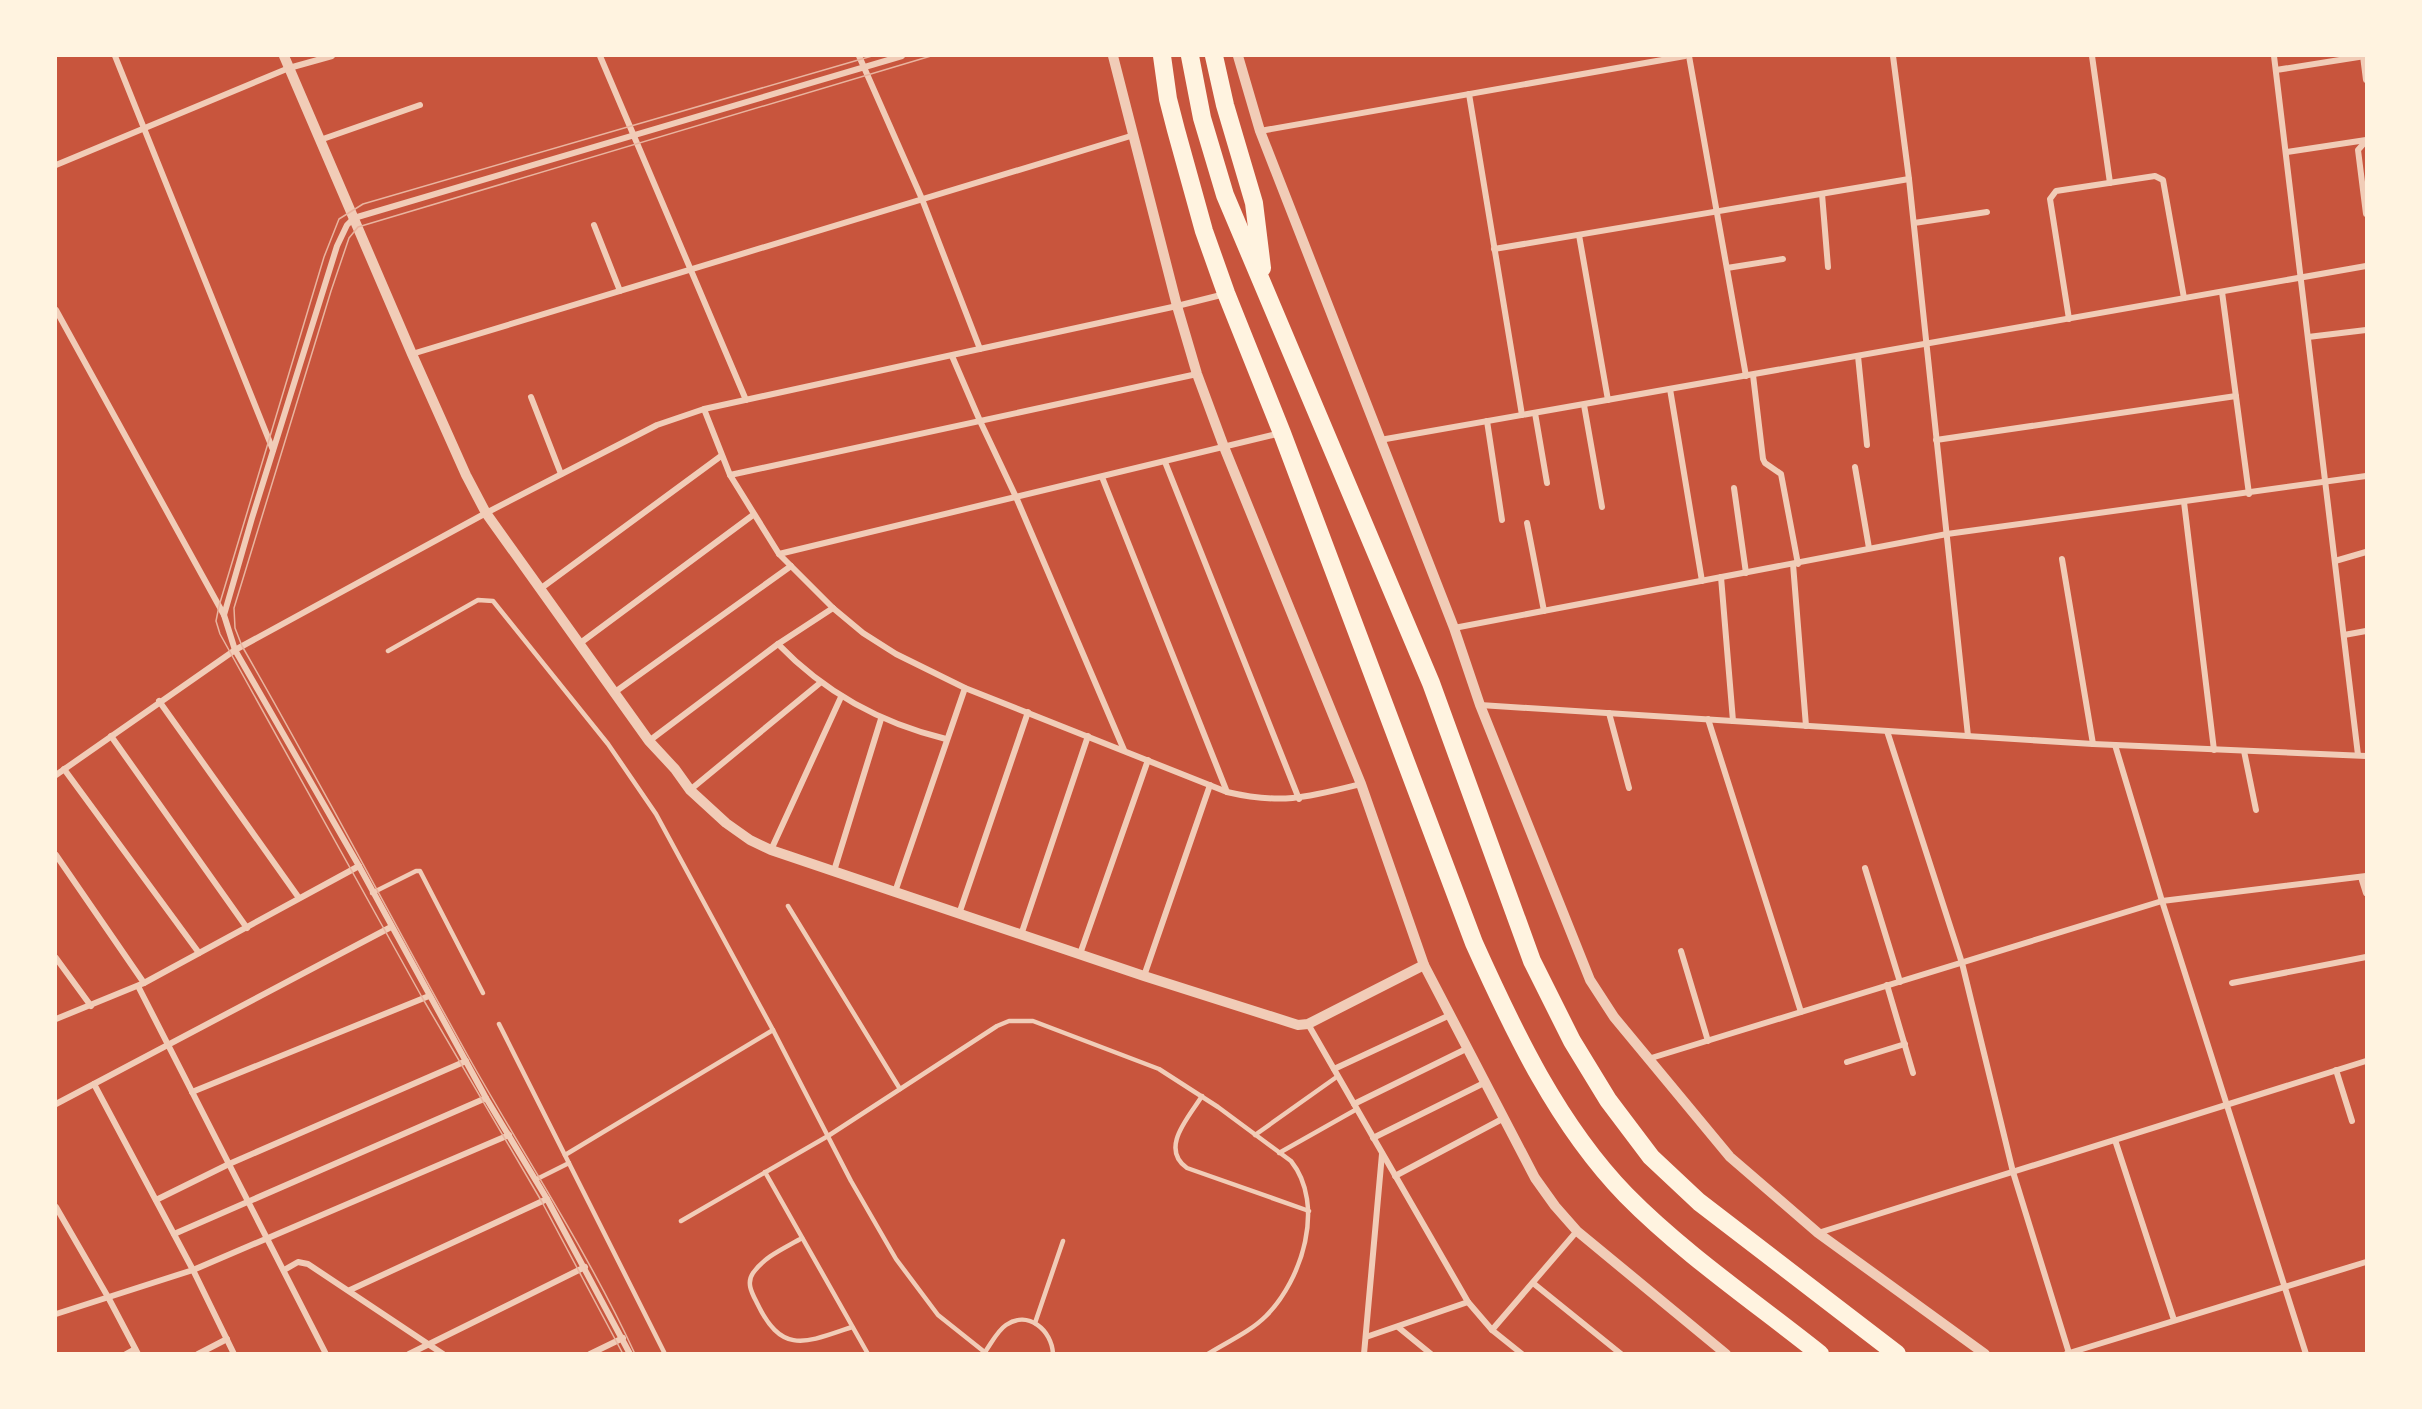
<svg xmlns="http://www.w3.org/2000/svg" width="2422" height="1409" viewBox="0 0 2422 1409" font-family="'Times New Roman',serif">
  <rect width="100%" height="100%" fill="#c8553d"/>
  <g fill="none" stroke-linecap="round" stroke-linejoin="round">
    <g stroke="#f1ccb7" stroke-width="4.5">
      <path d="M388,651L478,600L493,601L608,744L656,814L773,1030L851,1181L896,1259L938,1315L987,1354"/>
      <path d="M372,893L416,871H420L483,993"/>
      <path d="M788,906L900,1089"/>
      <path d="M499,1024L665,1354"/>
      <path d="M1202,1096C1189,1117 1159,1148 1187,1168L1309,1211"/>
      <path d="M1255,1135L1338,1076"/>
      <path d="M1279,1153L1357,1109"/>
      <path d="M565,1155L773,1030"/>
      <path d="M765,1172L868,1354"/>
      <path d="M535,1180L569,1163"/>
      <path d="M681,1221L828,1136L997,1026L1009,1021H1033L1159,1069L1218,1107L1291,1161C1326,1205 1302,1280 1266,1316C1250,1332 1227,1342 1208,1354"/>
      <path d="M802,1238C785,1248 765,1256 753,1273C746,1283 752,1293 757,1303C782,1355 805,1343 852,1327"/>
      <path d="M1035,1323L1063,1241"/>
      <path d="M985,1352C991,1344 997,1331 1006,1325C1028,1310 1052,1330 1053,1354"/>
    </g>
    <g stroke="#f1ccb7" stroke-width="6">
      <path d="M115,56L273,450"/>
      <path d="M600,56L746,400"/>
      <path d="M859,56L922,199L980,349"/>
      <path d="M1689,56L1746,376"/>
      <path d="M1893,56L1909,179L1968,736"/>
      <path d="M2092,56L2110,183"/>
      <path d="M2274,56L2358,755"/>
      <path d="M2363,56L2366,80"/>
      <path d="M2276,70L2365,56"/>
      <path d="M1469,94L1522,415"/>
      <path d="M1260,131L1685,56"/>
      <path d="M320,140L420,105"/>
      <path d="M2366,141L2358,150L2366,214"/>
      <path d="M2287,152L2366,140"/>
      <path d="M56,165L289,68L332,56"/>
      <path d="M1822,194L1828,267"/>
      <path d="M1914,223L1987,212"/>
      <path d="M594,225L620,291"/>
      <path d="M1579,235L1608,400"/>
      <path d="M1494,249L1909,179"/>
      <path d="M1727,268L1783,259"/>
      <path d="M2222,292L2249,494"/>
      <path d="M56,310L224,615L235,650L359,866L486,1098L547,1199L630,1354"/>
      <path d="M2069,319L2050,199L2056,191L2155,176L2163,180L2184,298"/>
      <path d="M2308,337L2366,330"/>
      <path d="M412,354L1134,135"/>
      <path d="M952,356L980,421L1016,497L1124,750"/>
      <path d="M1858,356L1867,445"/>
      <path d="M1753,375L1763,459L1765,463L1781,474L1798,564"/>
      <path d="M1670,389L1702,581"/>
      <path d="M531,397L561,474"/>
      <path d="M1584,405L1602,507"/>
      <path d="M704,409L730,475L779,554L833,608L863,633L896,654L965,688L1227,792C1282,805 1309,797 1361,784"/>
      <path d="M1535,413L1547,483"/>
      <path d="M1487,421L1502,520"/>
      <path d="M1380,440L2366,266"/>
      <path d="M1936,440L2236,396"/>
      <path d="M1165,462L1299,799"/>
      <path d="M1855,467L1869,548"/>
      <path d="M730,475L1197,374"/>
      <path d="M1102,477L1227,792"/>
      <path d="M1734,488L1746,573"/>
      <path d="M2184,502L2214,750"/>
      <path d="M1527,523L1544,611"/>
      <path d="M779,554L1281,433"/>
      <path d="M2062,559L2093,744"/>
      <path d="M2335,561L2366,552"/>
      <path d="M1793,564L1806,726"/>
      <path d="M1721,577L1733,721"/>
      <path d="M540,589L721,456"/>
      <path d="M224,615L252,518L337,246L347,225L354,218L902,56"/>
      <path d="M1454,628L1947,534L2366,476"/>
      <path d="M2344,635L2366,631"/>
      <path d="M579,644L753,515"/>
      <path d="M778,644C825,693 880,723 946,739"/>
      <path d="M615,692L791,566"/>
      <path d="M159,701L299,898"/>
      <path d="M1480,705L2093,744L2366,756"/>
      <path d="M1609,713L1629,788"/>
      <path d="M1708,719L1801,1012"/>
      <path d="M1887,731L1962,963L2013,1172L2069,1353"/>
      <path d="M111,736L247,928"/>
      <path d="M649,741L778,644L833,608"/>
      <path d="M2115,745L2162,901L2306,1354"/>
      <path d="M2244,751L2256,810"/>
      <path d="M64,769L199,953"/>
      <path d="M56,775L235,650L486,513L657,425L704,409L1177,306L1225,294"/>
      <path d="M690,790L820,683"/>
      <path d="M771,850L841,697"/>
      <path d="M56,855L144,983"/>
      <path d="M1865,868L1900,982"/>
      <path d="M834,871L881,719"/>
      <path d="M2361,877L2366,893"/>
      <path d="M895,892L965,688"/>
      <path d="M959,914L1028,712"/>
      <path d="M1021,935L1088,736"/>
      <path d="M1681,951L1708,1041"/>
      <path d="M1080,954L1148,760"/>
      <path d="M56,958L91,1006"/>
      <path d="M1144,976L1210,785"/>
      <path d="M2232,983L2366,957"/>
      <path d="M1887,985L1913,1073"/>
      <path d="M138,986L326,1354"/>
      <path d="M56,1019L144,983L359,866"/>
      <path d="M1308,1024L1468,1302L1492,1330L1522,1354"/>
      <path d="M1648,1059L2162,901L2366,876"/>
      <path d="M1847,1062L1905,1044"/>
      <path d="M1334,1069L1450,1015"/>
      <path d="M2336,1070L2352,1121"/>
      <path d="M94,1084L193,1270L234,1354"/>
      <path d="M192,1092L429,996"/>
      <path d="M56,1104L391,927"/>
      <path d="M1354,1104L1468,1048"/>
      <path d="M1373,1138L1486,1082"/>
      <path d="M2115,1140L2174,1320"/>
      <path d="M1395,1176L1504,1118"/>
      <path d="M156,1200L229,1164L466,1061"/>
      <path d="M56,1207L108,1297L138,1354"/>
      <path d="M1818,1233L2366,1061"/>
      <path d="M174,1234L486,1098"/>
      <path d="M284,1270L298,1262L308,1264L443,1354"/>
      <path d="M1533,1283L1621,1354"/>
      <path d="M350,1290L547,1199"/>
      <path d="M56,1314L193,1270L509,1135"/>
      <path d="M1398,1327L1431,1354"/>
      <path d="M1492,1330L1577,1231"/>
      <path d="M1366,1337L1468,1302"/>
      <path d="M126,1354L135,1349"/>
      <path d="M198,1354L227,1339"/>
      <path d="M409,1354L585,1267"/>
      <path d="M590,1354L623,1338"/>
      <path d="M1364,1354L1382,1154"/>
      <path d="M2066,1354L2366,1262"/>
    </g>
    <g stroke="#f1ccb7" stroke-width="10">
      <path d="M284,56L412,354L466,475L486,513L649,741L675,769L690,790L726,823L750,840L771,850L1144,976L1298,1025L1308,1024L1424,965"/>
      <path d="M1113,56L1177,306L1197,374L1224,447L1361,784L1424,965L1535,1178L1555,1206L1577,1231L1726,1354"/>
      <path d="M1238,56L1260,131L1454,628L1480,705L1590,980L1614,1017L1730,1157L1818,1233L1985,1354"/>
    </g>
    <g stroke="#fff3e0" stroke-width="18">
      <path d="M1162,56L1168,99L1176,130L1204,231L1226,293L1282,433L1474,943C1514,1032 1558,1125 1626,1195C1683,1253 1756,1303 1820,1354"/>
      <path d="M1190,56L1202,118L1225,195L1431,683L1532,961L1572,1041L1608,1100L1651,1157L1699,1202L1897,1354"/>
      <path d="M1214,56L1225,105L1254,203L1262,268"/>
    </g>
    <g stroke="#e9b49f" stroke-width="1.5">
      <path d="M623,1354L542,1202L423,999L220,634L216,621L219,606L324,257L339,219L363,204L872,56"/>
      <path d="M635,1354C587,1250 524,1156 468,1056C392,920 320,781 242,646L235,628L234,608L331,291L349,238L358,227L931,56"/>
    </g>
  </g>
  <rect width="2422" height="1409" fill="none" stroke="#fff3e0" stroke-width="114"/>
</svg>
